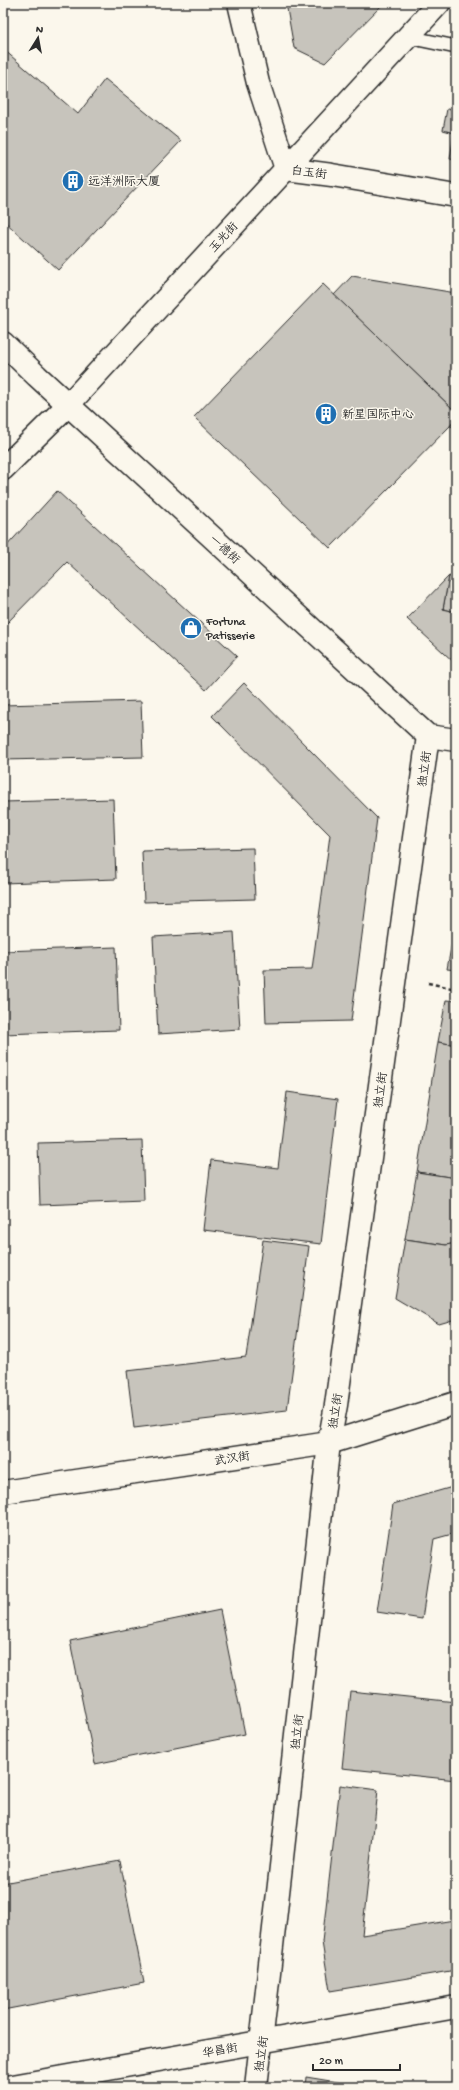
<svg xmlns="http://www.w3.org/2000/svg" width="459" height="2090" viewBox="0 0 459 2090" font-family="'Gochi Hand','LXGW WenKai TC',sans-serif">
  <rect width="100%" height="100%" fill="#fbf7ec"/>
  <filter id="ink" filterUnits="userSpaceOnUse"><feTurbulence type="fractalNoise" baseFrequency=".025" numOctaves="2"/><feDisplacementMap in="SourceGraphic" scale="8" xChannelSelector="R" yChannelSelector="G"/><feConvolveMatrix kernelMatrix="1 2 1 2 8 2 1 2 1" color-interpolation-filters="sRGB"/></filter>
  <g filter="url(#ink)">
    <g fill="#c7c4bc" stroke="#2b2b2b">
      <path d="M286,3H384L325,63L294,48Z"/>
      <path d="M3,49L78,114L105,79L181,141L58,270L3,220Z"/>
      <path d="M447,109L456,110V160L450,159L454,133L443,130Z"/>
      <path d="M352,276L456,293V412L334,295Z"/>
      <path d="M323,284L456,412V419L450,426L330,548L194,417Z"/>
      <path d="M456,419V427L450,426Z"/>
      <path d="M57,491L237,656L206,690L67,562L3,627V550Z"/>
      <path d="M449,576L456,578V612L443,609Z"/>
      <path d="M449,576L443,609L456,612V664L407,619Z"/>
      <path d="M244,683L377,818L351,1021L266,1023L264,970L312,969L330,835L212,716Z"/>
      <path d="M141,701L143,757L3,760V705Z"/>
      <path d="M113,799L116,879L3,883V802Z"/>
      <path d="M253,848L255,899L144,902L142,851Z"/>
      <path d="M456,921V938L453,937Z"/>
      <path d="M234,932L240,1029L158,1034L153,937Z"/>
      <path d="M453,937L456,938V970L447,969Z"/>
      <path d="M116,947L119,1030L3,1034V951Z"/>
      <path d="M446,1000L456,1001V1045L438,1042Z"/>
      <path d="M438,1042L456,1045V1178L417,1172Z"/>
      <path d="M287,1092L338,1099L321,1244L203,1230L211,1160L278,1168Z"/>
      <path d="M142,1140L144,1201L40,1205L38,1143Z"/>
      <path d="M417,1172L456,1178V1243L446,1245L405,1239Z"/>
      <path d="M405,1239L446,1245L456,1243V1319L439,1324L395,1298Z"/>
      <path d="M263,1240L309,1246L287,1410L134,1428L127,1371L246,1357Z"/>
      <path d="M456,1486V1533L434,1539L422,1619L377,1612L393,1504Z"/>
      <path d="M220,1610L245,1734L95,1764L70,1641Z"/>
      <path d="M350,1691L456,1702V1780L342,1768Z"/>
      <path d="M340,1785L378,1790L362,1935L454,1920L456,1933V1970L330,1991L322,1942Z"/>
      <path d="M120,1861L144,1983L3,2010V1883Z"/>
      <path d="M456,2054V2087H452Z"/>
      <path d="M306,2077L367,2087H305Z"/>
    </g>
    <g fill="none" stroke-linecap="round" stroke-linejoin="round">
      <g stroke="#2b2b2b" stroke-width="16">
        <path id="lane" d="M408,37L456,47"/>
      </g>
      <g stroke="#2b2b2b" stroke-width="25">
        <g id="street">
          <path d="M239,3L258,83L286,169L332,175L456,196"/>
          <path d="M3,343L37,376L428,736L456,740"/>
          <path d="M7,2087L456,2007"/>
          <path d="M256,2087L329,1443L336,1405L428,736"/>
        </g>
      </g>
      <g stroke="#2b2b2b" stroke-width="25">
        <g id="secondary">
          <path d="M3,469L68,405L439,3"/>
          <path d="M3,1492L329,1443L456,1403"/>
        </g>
      </g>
      <path stroke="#2b2b2b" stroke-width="2.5" stroke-dasharray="4 3" stroke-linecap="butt" d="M428,983L456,989"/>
      <use href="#lane" stroke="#fbf7ec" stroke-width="13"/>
      <use href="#street" stroke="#fbf7ec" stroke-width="22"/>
      <use href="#secondary" stroke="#fbf7ec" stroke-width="22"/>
    </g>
  </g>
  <defs>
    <g id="building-disc" transform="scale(1.15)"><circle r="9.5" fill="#1f6fb2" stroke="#fbf7ec"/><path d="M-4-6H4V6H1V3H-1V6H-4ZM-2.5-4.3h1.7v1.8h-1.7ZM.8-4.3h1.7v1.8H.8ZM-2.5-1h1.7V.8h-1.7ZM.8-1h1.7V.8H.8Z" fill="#fff"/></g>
    <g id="shop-disc" transform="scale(1.15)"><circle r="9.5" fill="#1f6fb2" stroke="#fbf7ec"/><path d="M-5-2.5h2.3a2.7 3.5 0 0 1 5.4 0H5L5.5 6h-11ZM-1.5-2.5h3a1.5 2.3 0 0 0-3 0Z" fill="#fff"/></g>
  </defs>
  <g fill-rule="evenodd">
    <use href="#building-disc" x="73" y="181"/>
    <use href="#building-disc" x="326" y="414"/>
    <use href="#shop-disc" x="191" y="628"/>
  </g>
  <g text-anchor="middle" stroke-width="3" stroke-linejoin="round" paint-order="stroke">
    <g font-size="12" fill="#2b2b2b" stroke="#fbf7ec">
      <text transform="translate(309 172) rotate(7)" y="4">白玉街</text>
      <text transform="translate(223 237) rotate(-47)" y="4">玉光街</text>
      <text transform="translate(225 549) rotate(43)" y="4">一德街</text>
      <text transform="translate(424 769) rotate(-82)" y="4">独立街</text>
      <text transform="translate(380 1090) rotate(-82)" y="4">独立街</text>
      <text transform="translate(335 1411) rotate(-81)" y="4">独立街</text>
      <text transform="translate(232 1458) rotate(-9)" y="4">武汉街</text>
      <text transform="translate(297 1732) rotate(-84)" y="4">独立街</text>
      <text transform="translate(220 2050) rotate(-10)" y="4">华昌街</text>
      <text transform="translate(261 2054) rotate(-82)" y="4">独立街</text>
    </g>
    <g font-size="12" fill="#2b2b2b" stroke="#fbf7ec" text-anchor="start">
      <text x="88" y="185">远洋洲际大厦</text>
      <text x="342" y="418">新星国际中心</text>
      <text x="206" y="625">Fortuna<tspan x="206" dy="14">Patisserie</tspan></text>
    </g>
  </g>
  <rect width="459" height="2090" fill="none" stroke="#fbf7ec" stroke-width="16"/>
  <rect x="8" y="8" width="443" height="2074" fill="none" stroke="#2b2b2b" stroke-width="1.5" filter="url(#ink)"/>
  <g transform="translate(38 38) rotate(11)" stroke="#fbf7ec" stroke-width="3" paint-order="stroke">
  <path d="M0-3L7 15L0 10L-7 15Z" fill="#2b2b2b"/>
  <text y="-6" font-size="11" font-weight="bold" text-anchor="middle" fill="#2b2b2b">N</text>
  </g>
  <path d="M313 2064v6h87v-6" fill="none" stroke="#2b2b2b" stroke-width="2"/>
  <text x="319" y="2064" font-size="12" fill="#2b2b2b" stroke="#fbf7ec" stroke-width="3" paint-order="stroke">20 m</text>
</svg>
